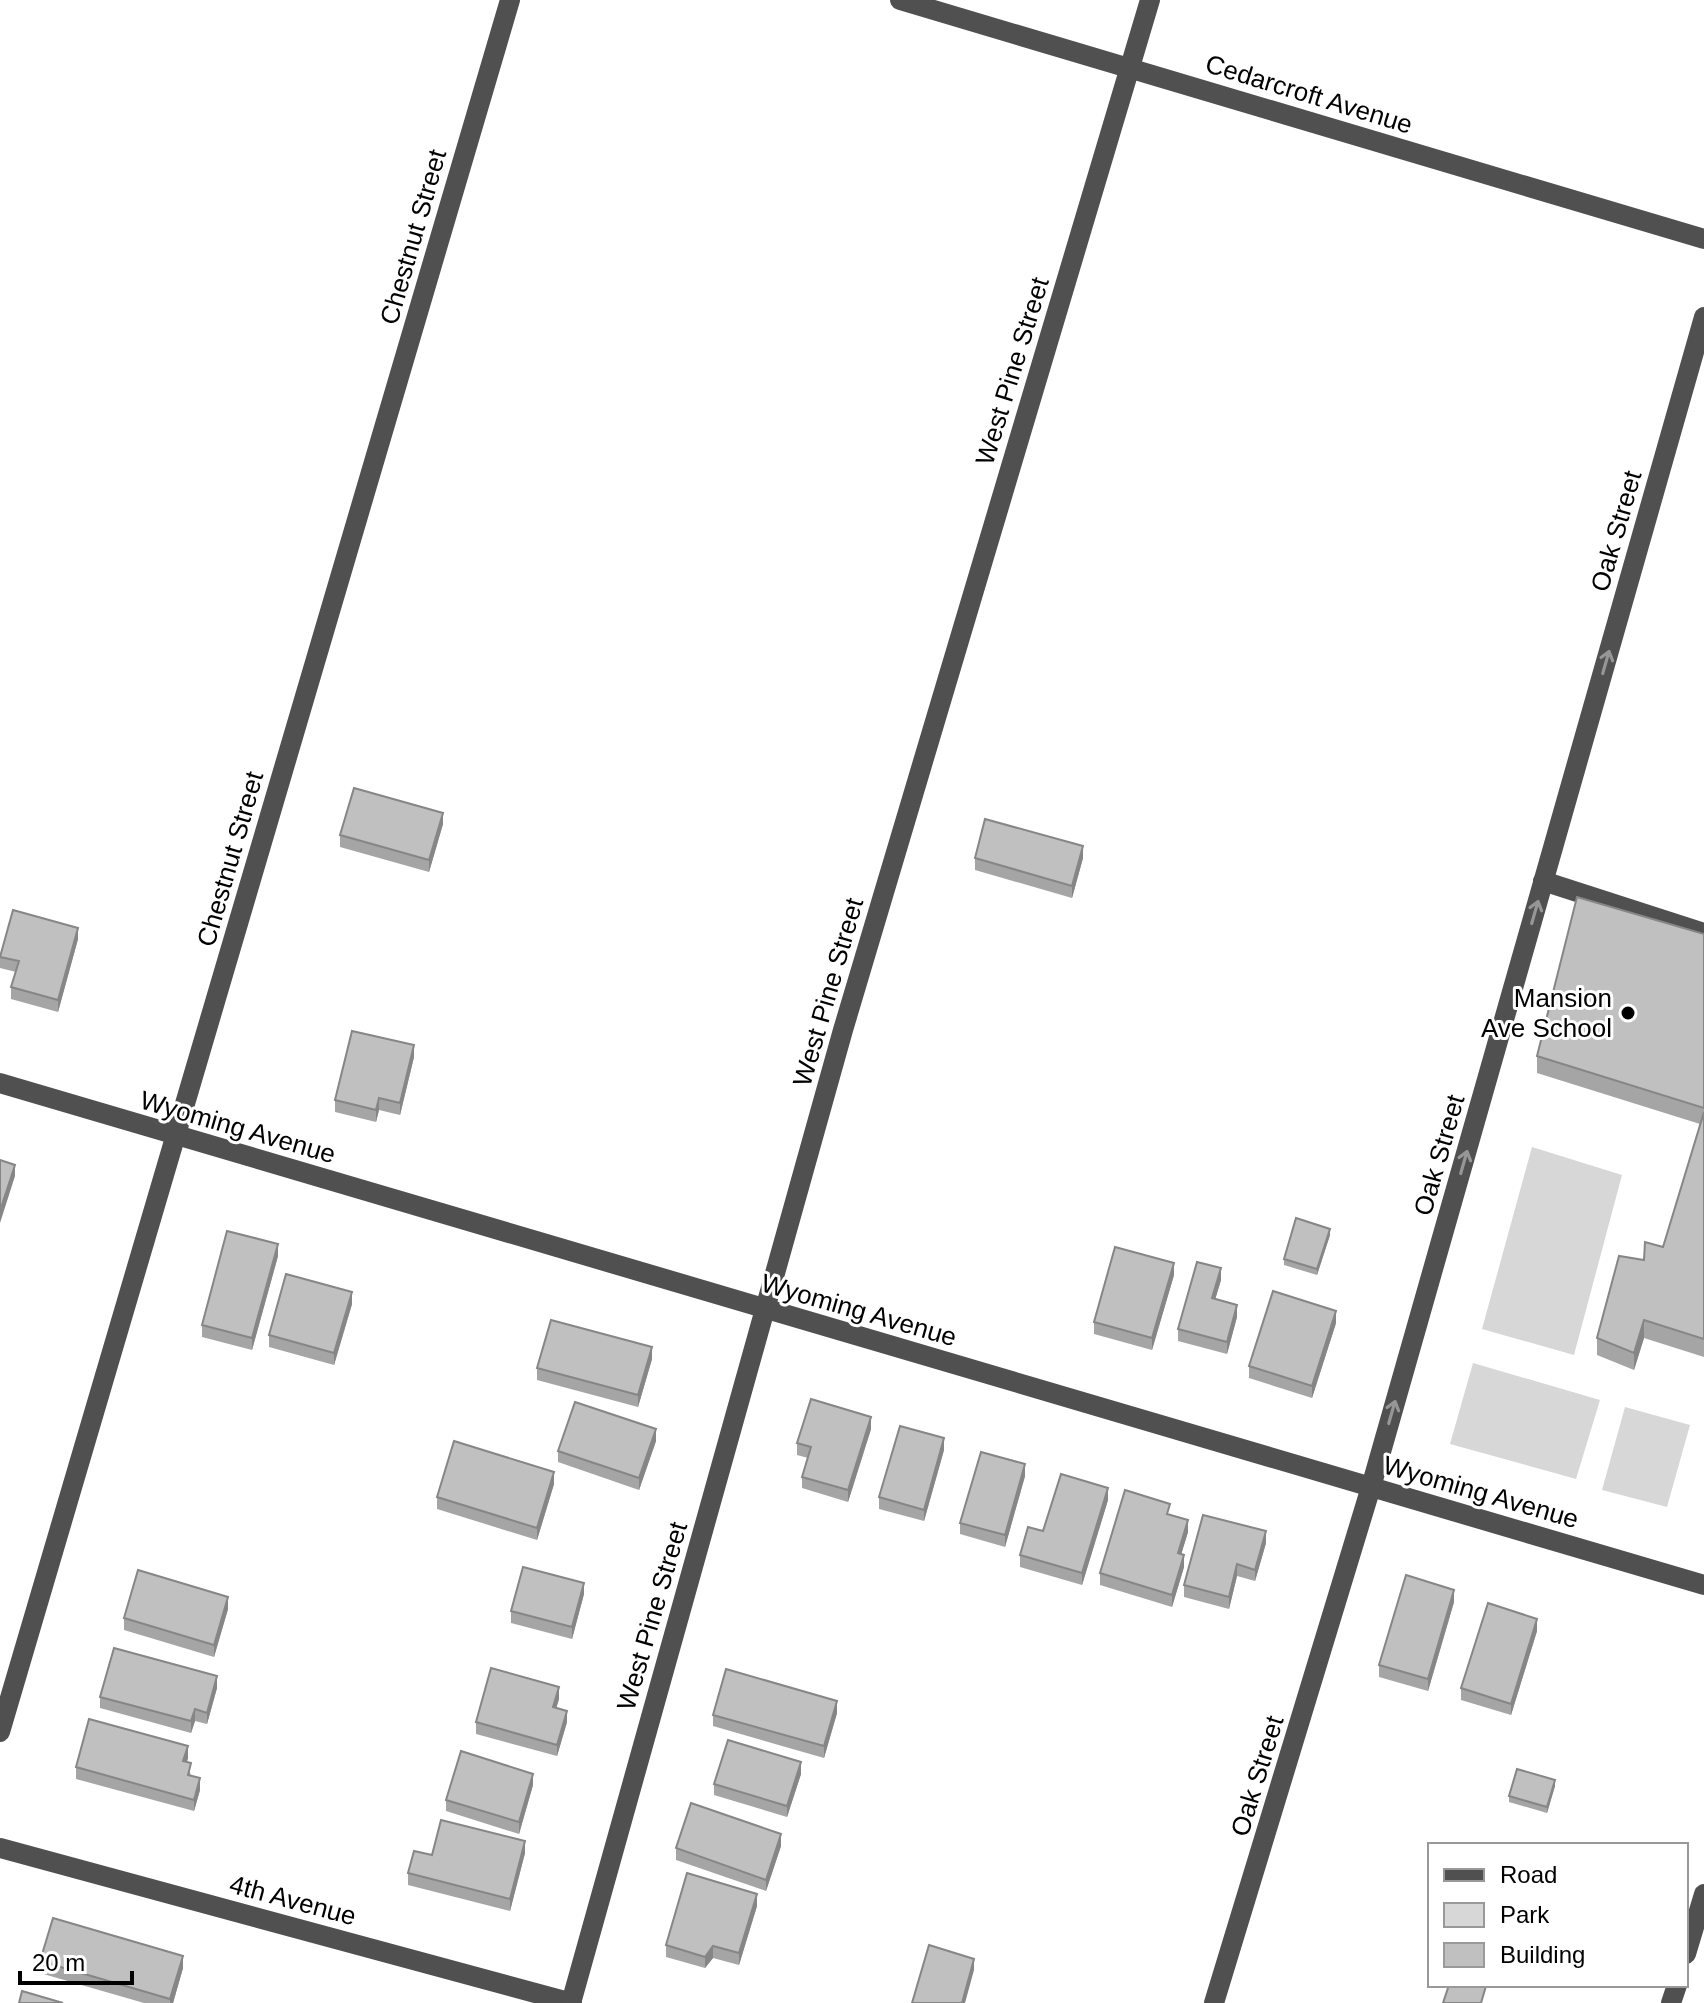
<svg xmlns="http://www.w3.org/2000/svg" width="1704" height="2003" viewBox="0 0 1704 2003" font-family="Helvetica,sans-serif">
  <rect width="100%" height="100%" fill="#fff"/>
  <g fill="#d7d7d7">
    <path d="M1532,1147L1622,1175L1574,1355L1482,1329Z"/>
    <path d="M1473,1363L1600,1400L1576,1479L1450,1444Z"/>
    <path d="M1625,1407L1690,1425L1667,1507L1602,1490Z"/>
  </g>
  <g fill="none" stroke-linecap="round" stroke-linejoin="round">
    <g stroke="#505050" stroke-width="20">
      <path d="M900,0L1704,239"/>
      <path d="M1543,881L1704,933"/>
      <path d="M0,1083L1704,1585"/>
      <path d="M0,1732L510,0"/>
      <path d="M0,1848L572,2003"/>
      <path d="M1686,1954L1704,1894"/>
      <path d="M571,2003L843,1030L1150,0"/>
      <path d="M1214,2003L1371,1487L1704,317"/>
      <path d="M1671,2003L1677,1985"/>
    </g>
  </g>
  <g fill="#a5a5a5">
    <path d="M443,824L429,872L340,847V835Z"/>
    <path d="M975,858H1083L1072,898L975,870Z"/>
    <path d="M1704,934V1357L1644,1338L1634,1370L1597,1355V1338L1644,1260L1663,1247L1700,1124L1537,1073V1056Z"/>
    <path d="M78,939L58,1012L11,999V987L16,972L0,968V957Z"/>
    <path d="M414,1057L400,1115L379,1110L376,1122L335,1112V1100Z"/>
    <path d="M1330,1235L1317,1275L1284,1265V1259Z"/>
    <path d="M278,1256L252,1350L202,1337V1325Z"/>
    <path d="M1174,1275L1152,1350L1094,1334V1322Z"/>
    <path d="M1221,1280L1215,1299L1237,1317L1227,1354L1178,1341V1329Z"/>
    <path d="M352,1304L334,1365L269,1347V1335Z"/>
    <path d="M1336,1323L1312,1398L1249,1378V1366Z"/>
    <path d="M652,1359L638,1407L537,1380V1368Z"/>
    <path d="M871,1429L848,1502L802,1488V1477L808,1458L797,1455V1443Z"/>
    <path d="M656,1441L639,1490L558,1462V1451Z"/>
    <path d="M944,1450L924,1521L879,1509V1497Z"/>
    <path d="M1025,1476L1005,1547L960,1534V1523Z"/>
    <path d="M554,1484L537,1540L437,1509V1497Z"/>
    <path d="M1108,1500L1082,1585L1020,1567V1555L1043,1531Z"/>
    <path d="M1170,1515L1188,1532L1181,1554L1184,1567L1172,1607L1100,1585V1573Z"/>
    <path d="M1266,1543L1255,1581L1237,1576L1229,1609L1184,1597V1585Z"/>
    <path d="M584,1594L572,1639L511,1623V1611Z"/>
    <path d="M1454,1602L1428,1691L1379,1677V1665Z"/>
    <path d="M228,1609L214,1657L124,1630V1618Z"/>
    <path d="M1537,1631L1511,1715L1461,1700V1688Z"/>
    <path d="M217,1688L207,1724L195,1721L191,1733L100,1708V1697Z"/>
    <path d="M559,1699L556,1708L567,1722L557,1756L476,1734V1722Z"/>
    <path d="M837,1713L824,1758L713,1726V1715Z"/>
    <path d="M188,1758L187,1762L191,1776L200,1790L194,1811L76,1779V1767Z"/>
    <path d="M801,1774L787,1817L714,1795V1784Z"/>
    <path d="M533,1785L519,1834L446,1811V1800Z"/>
    <path d="M1555,1786L1547,1813L1509,1802V1796Z"/>
    <path d="M781,1846L766,1891L676,1860V1848Z"/>
    <path d="M525,1853L510,1911L408,1885V1873L432,1855Z"/>
    <path d="M757,1906L739,1965L713,1958L705,1968L666,1957V1945Z"/>
    <path d="M40,1961L183,1968L173,2003H144L40,1973Z"/>
  </g>
  <g fill="#868686">
    <path d="M443,813V824L429,872V860Z"/>
    <path d="M1083,846V858L1072,898V886Z"/>
    <path d="M78,928V939L58,1012V1000Z"/>
    <path d="M414,1045V1057L400,1115V1103Z"/>
    <path d="M379,1098V1110L376,1122V1110Z"/>
    <path d="M15,1165V1176L0,1223V1211Z"/>
    <path d="M1330,1229V1235L1317,1275V1269Z"/>
    <path d="M278,1244V1256L252,1350V1338Z"/>
    <path d="M1174,1263V1275L1152,1350V1338Z"/>
    <path d="M1221,1268V1280L1212,1310V1298Z"/>
    <path d="M352,1292V1304L334,1365V1353Z"/>
    <path d="M1237,1305V1317L1227,1354V1342Z"/>
    <path d="M1336,1311V1323L1312,1398V1386Z"/>
    <path d="M1644,1320V1338L1634,1370V1353Z"/>
    <path d="M652,1347V1359L638,1407V1395Z"/>
    <path d="M871,1417V1429L848,1502V1490Z"/>
    <path d="M656,1429V1441L639,1490V1478Z"/>
    <path d="M944,1438V1450L924,1521V1510Z"/>
    <path d="M1025,1464V1476L1005,1547V1535Z"/>
    <path d="M554,1472V1484L537,1540V1528Z"/>
    <path d="M1108,1488V1500L1082,1585V1573Z"/>
    <path d="M1188,1520V1532L1178,1565V1553Z"/>
    <path d="M1266,1531V1543L1255,1581V1570Z"/>
    <path d="M1184,1555V1567L1172,1607V1595Z"/>
    <path d="M1237,1564V1576L1229,1609V1597Z"/>
    <path d="M584,1583V1594L572,1639V1627Z"/>
    <path d="M1454,1590V1602L1428,1691V1679Z"/>
    <path d="M228,1597V1609L214,1657V1645Z"/>
    <path d="M1537,1619V1631L1511,1715V1704Z"/>
    <path d="M217,1676V1688L207,1724V1713Z"/>
    <path d="M559,1687V1699L553,1719V1707Z"/>
    <path d="M837,1701V1713L824,1758V1746Z"/>
    <path d="M195,1709V1721L191,1733V1721Z"/>
    <path d="M567,1711V1722L557,1756V1745Z"/>
    <path d="M188,1746V1758L183,1773V1761Z"/>
    <path d="M801,1762V1774L787,1817V1806Z"/>
    <path d="M533,1774V1785L519,1834V1822Z"/>
    <path d="M200,1778V1790L194,1811V1800Z"/>
    <path d="M1555,1780V1786L1547,1813V1807Z"/>
    <path d="M781,1834V1846L766,1891V1880Z"/>
    <path d="M525,1841V1853L510,1911V1899Z"/>
    <path d="M757,1894V1906L739,1965V1953Z"/>
    <path d="M713,1946V1958L705,1968V1957Z"/>
    <path d="M183,1956V1968L173,2003H170V1999Z"/>
    <path d="M974,1959V1970L965,2003H962Z"/>
  </g>
  <g fill="#c0c0c0" stroke="#868686" stroke-width="2">
    <path d="M354,788L443,813L429,860L340,835Z"/>
    <path d="M985,819L1083,846L1072,886L975,858Z"/>
    <path d="M1577,897L1704,934V1108L1537,1056Z"/>
    <path d="M13,910L78,928L58,1000L11,987L19,961L0,957Z"/>
    <path d="M352,1031L414,1045L400,1103L379,1098L376,1110L335,1100Z"/>
    <path d="M1704,1112V1339L1644,1320L1634,1353L1597,1338L1619,1256L1644,1260L1645,1242L1663,1247Z"/>
    <path d="M0,1160L15,1165L0,1211Z"/>
    <path d="M1296,1218L1330,1229L1317,1269L1284,1259Z"/>
    <path d="M227,1231L278,1244L252,1338L202,1325Z"/>
    <path d="M1115,1247L1174,1263L1152,1338L1094,1322Z"/>
    <path d="M1197,1262L1221,1268L1212,1298L1237,1305L1227,1342L1178,1329Z"/>
    <path d="M286,1274L352,1292L334,1353L269,1335Z"/>
    <path d="M1273,1291L1336,1311L1312,1386L1249,1366Z"/>
    <path d="M551,1320L652,1347L638,1395L537,1368Z"/>
    <path d="M811,1399L871,1417L848,1490L802,1477L811,1447L797,1443Z"/>
    <path d="M575,1402L656,1429L639,1478L558,1451Z"/>
    <path d="M900,1426L944,1438L924,1510L879,1497Z"/>
    <path d="M454,1441L554,1472L537,1528L437,1497Z"/>
    <path d="M981,1452L1025,1464L1005,1535L960,1523Z"/>
    <path d="M1061,1474L1108,1488L1082,1573L1020,1555L1028,1527L1043,1531Z"/>
    <path d="M1125,1490L1170,1504L1167,1514L1188,1520L1178,1553L1184,1555L1172,1595L1100,1573Z"/>
    <path d="M1203,1515L1266,1531L1255,1570L1237,1564L1229,1597L1184,1585Z"/>
    <path d="M523,1567L584,1583L572,1627L511,1611Z"/>
    <path d="M138,1570L228,1597L214,1645L124,1618Z"/>
    <path d="M1406,1575L1454,1590L1428,1679L1379,1665Z"/>
    <path d="M1488,1603L1537,1619L1511,1704L1461,1688Z"/>
    <path d="M114,1648L217,1676L207,1713L195,1709L191,1721L100,1697Z"/>
    <path d="M491,1668L559,1687L553,1707L567,1711L557,1745L476,1722Z"/>
    <path d="M726,1669L837,1701L824,1746L713,1715Z"/>
    <path d="M89,1719L188,1746L183,1761L191,1763L188,1775L200,1778L194,1800L76,1767Z"/>
    <path d="M728,1740L801,1762L787,1806L714,1784Z"/>
    <path d="M461,1751L533,1774L519,1822L446,1800Z"/>
    <path d="M1517,1769L1555,1780L1547,1807L1509,1796Z"/>
    <path d="M691,1803L781,1834L766,1880L676,1848Z"/>
    <path d="M441,1820L525,1841L510,1899L408,1873L414,1851L432,1855Z"/>
    <path d="M687,1873L757,1894L739,1953L713,1946L705,1957L666,1945Z"/>
    <path d="M53,1918L183,1956L170,1999L40,1961Z"/>
    <path d="M929,1945L974,1959L962,2003H912Z"/>
    <path d="M1449,1985H1484L1486,1986L1481,2003H1443Z"/>
    <path d="M22,1991L63,2003H19Z"/>
  </g>
  <defs><path id="oneway-shaft" d="M-6 0H5M1.5-3L5.5 0L1.5 3" fill="none" stroke-width="1.6" stroke-linecap="round" stroke-linejoin="round" transform="scale(2)"/></defs>
  <g stroke="#969696">
    <use href="#oneway-shaft" transform="translate(1606 662) rotate(-74)"/>
    <use href="#oneway-shaft" transform="translate(1535 912) rotate(-74)"/>
    <use href="#oneway-shaft" transform="translate(1464 1162) rotate(-74)"/>
    <use href="#oneway-shaft" transform="translate(1392 1412) rotate(-74)"/>
  </g>
  <circle fill="#000" stroke="#fff" stroke-width="3" cx="1628" cy="1013" r="8"/>
  <g text-anchor="middle" stroke-width="6" stroke-linejoin="round" paint-order="stroke">
    <g font-size="26" fill="#000" stroke="#fff">
      <text transform="translate(1309 94) rotate(17)" y="9">Cedarcroft Avenue</text>
      <text transform="translate(413 237) rotate(-74)" y="9">Chestnut Street</text>
      <text transform="translate(1012 371) rotate(-73)" y="9">West Pine Street</text>
      <text transform="translate(1616 531) rotate(-74)" y="9">Oak Street</text>
      <text transform="translate(230 859) rotate(-74)" y="9">Chestnut Street</text>
      <text transform="translate(828 992) rotate(-74)" y="9">West Pine Street</text>
      <text transform="translate(238 1127) rotate(16)" y="9">Wyoming Avenue</text>
      <text transform="translate(1439 1155) rotate(-74)" y="9">Oak Street</text>
      <text transform="translate(859 1310) rotate(16)" y="9">Wyoming Avenue</text>
      <text transform="translate(1481 1492) rotate(16)" y="9">Wyoming Avenue</text>
      <text transform="translate(652 1616) rotate(-74)" y="9">West Pine Street</text>
      <text transform="translate(1257 1776) rotate(-73)" y="9">Oak Street</text>
      <text transform="translate(293 1900) rotate(15)" y="9">4th Avenue</text>
    </g>
    <g font-size="26" fill="#000" stroke="#fff" text-anchor="end">
      <text x="1612" y="1007">Mansion<tspan x="1612" dy="30">Ave School</tspan></text>
    </g>
  </g>
  <rect x="1428" y="1843" width="260" height="144" fill="#ffffff" stroke="#999999" stroke-width="2"/>
  <rect x="1444" y="1869" width="40" height="12" fill="#505050" stroke="#999999" stroke-width="2"/>
  <text x="1500" y="1883" font-size="24" fill="#000000">Road</text>
  <rect x="1444" y="1903" width="40" height="24" fill="#d7d7d7" stroke="#999999" stroke-width="2"/>
  <text x="1500" y="1923" font-size="24" fill="#000000">Park</text>
  <rect x="1444" y="1943" width="40" height="24" fill="#c0c0c0" stroke="#999999" stroke-width="2"/>
  <text x="1500" y="1963" font-size="24" fill="#000000">Building</text>
  <path d="M20 1971v12h112v-12" fill="none" stroke="#000000" stroke-width="4"/>
  <text x="32" y="1971" font-size="24" fill="#000000" stroke="#ffffff" stroke-width="6" paint-order="stroke">20 m</text>
</svg>
